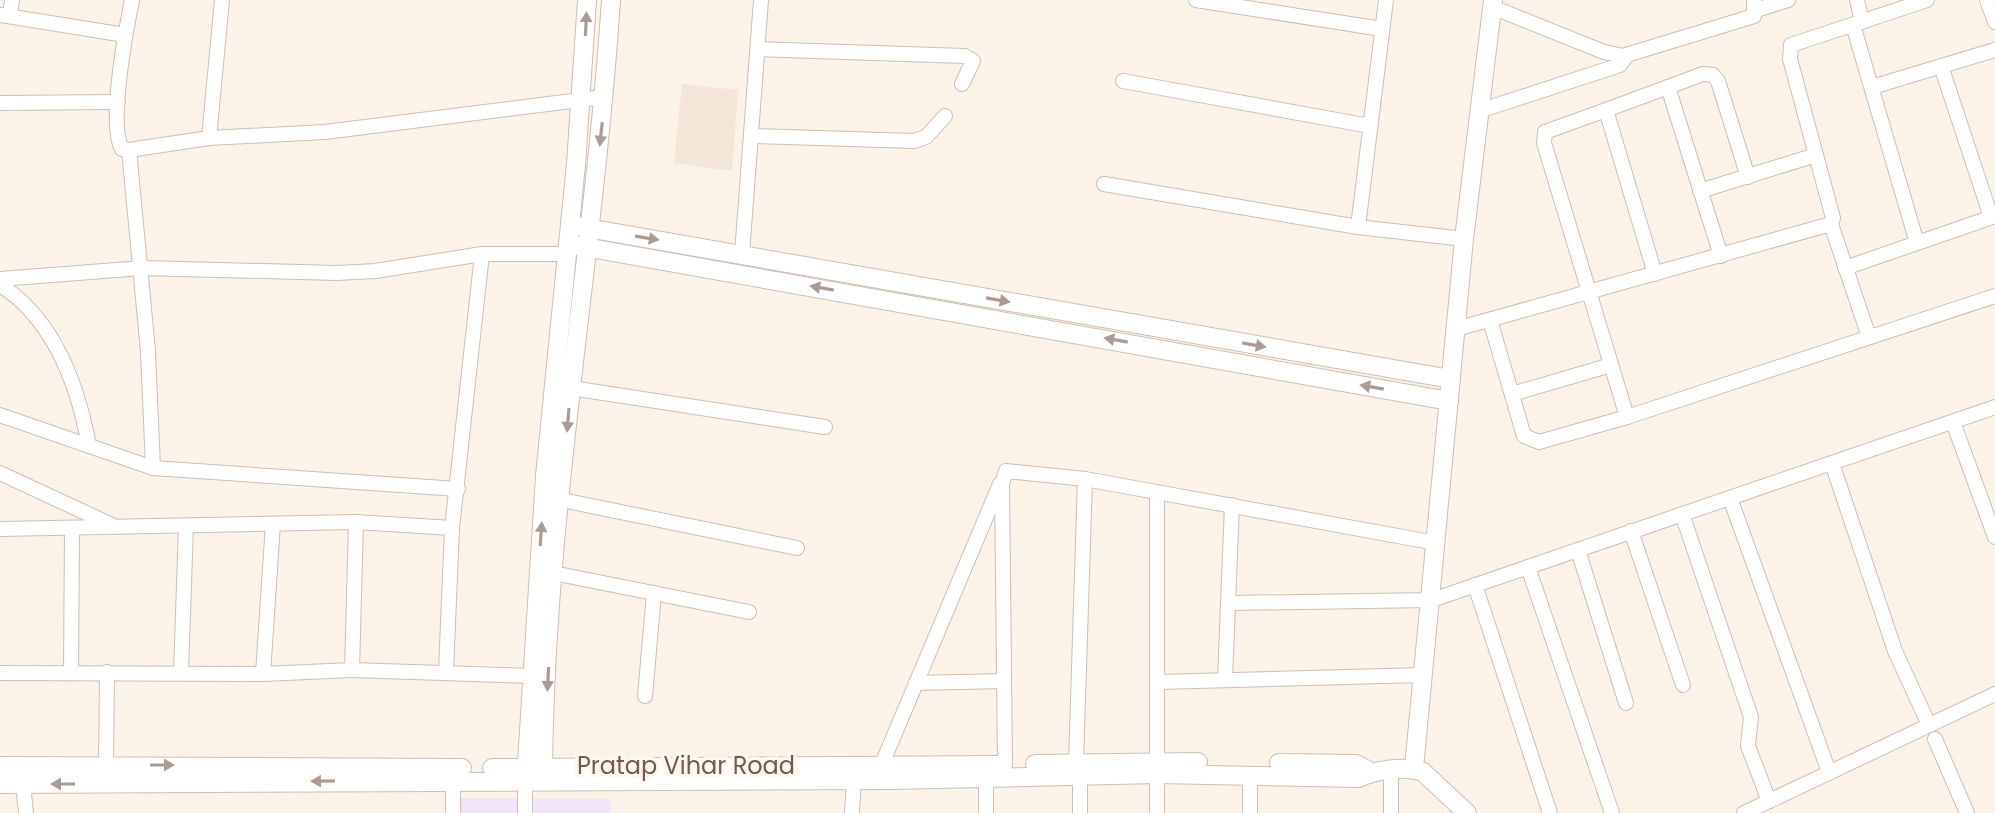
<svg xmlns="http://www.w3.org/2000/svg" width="1995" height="813" viewBox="0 0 1995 813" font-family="Poppins,sans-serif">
  <rect width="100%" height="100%" fill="#fbf3e8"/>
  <path fill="#f3e5d7" d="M682,84L738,90L732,171L674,163Z"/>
  <path fill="#f0e4f8" d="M457,798L610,799L611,813H458Z"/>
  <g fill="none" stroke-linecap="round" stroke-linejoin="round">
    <g stroke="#cfbdb1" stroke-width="16">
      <g id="minor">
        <path d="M132,0C126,30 108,124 122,149L129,150L148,351L153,468"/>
        <path d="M222,0L209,138L325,132L604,97"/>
        <path d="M1196,0L1382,29"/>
        <path d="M1386,0L1358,227L1464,239"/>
        <path d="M1857,0L1862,22"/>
        <path d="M1987,0L1995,22"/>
        <path d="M1492,7L1604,52L1623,56L1754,16V0"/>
        <path d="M1756,10L1788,0"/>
        <path d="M0,15L125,35"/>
        <path d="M10,16L12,0"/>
        <path d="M1853,25L1917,243"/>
        <path d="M758,49L965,56L973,61L962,84"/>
        <path d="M1941,66L1991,217"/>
        <path d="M1123,81L1370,126"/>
        <path d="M1668,87L1721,256"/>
        <path d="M1872,87L1995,50"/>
        <path d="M0,103L118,102"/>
        <path d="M1606,110L1703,74L1713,75L1718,81L1748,177"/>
        <path d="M1479,111L1620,65L1627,55"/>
        <path d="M753,136L914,141L926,137L945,116"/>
        <path d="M129,150L209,138"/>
        <path d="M1104,184L1358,227"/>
        <path d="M1700,191L1816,155"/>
        <path d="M1831,224L1869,337"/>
        <path d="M742,254L761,0"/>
        <path d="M1845,268L1995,216"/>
        <path d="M1655,274L1606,110L1545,132L1544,143L1627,417L1995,296"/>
        <path d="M0,279L142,268L337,273L375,271L482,254H567"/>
        <path d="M0,285C54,319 78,386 89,446"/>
        <path d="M1490,320L1524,436L1539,442L1627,417"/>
        <path d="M1456,329L1831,224L1833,218L1790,59L1791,45L1927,0"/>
        <path d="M571,388L825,427"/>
        <path d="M1512,394L1611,365"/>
        <path d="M0,415L153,468L458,489"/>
        <path d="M1953,422L1995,537"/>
        <path d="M1832,463L1895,651L1929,725"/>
        <path d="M0,473L116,527"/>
        <path d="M1157,492V813"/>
        <path d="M1730,498L1829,772"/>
        <path d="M562,500L797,548"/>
        <path d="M1682,514L1751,717L1748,746L1769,801"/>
        <path d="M0,529L356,522L452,528"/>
        <path d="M1631,531L1683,685"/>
        <path d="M1578,550L1626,703"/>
        <path d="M1528,567L1612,813"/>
        <path d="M553,573L749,612"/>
        <path d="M1475,585L1550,813"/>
        <path d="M1228,603L1432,600L1995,407"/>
        <path d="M352,670L356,522"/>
        <path d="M446,671L452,528L482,254"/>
        <path d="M0,673L263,674L352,670L532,676"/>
        <path d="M71,673L72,528"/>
        <path d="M181,673L186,526"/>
        <path d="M263,674L273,524"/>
        <path d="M1225,679L1232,505"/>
        <path d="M1157,682L1424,675"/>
        <path d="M916,683L1004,681"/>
        <path d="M645,696L654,593"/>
        <path d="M1935,739L1967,813"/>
        <path d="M1076,763L1085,479"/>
        <path d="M106,764L107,672"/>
        <path d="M882,764L1000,484"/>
        <path d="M1005,765L1002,484L1006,471L1085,479L1436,543"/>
        <path d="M1250,774V813"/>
        <path d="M986,777V813"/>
        <path d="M23,784L26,813"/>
        <path d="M453,813V780"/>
        <path d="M525,813V780"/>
        <path d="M852,813L854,780"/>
        <path d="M1080,813V775"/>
        <path d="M1391,813V770"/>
        <path d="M1744,813L1995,694"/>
      </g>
    </g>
    <g stroke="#cfbdb1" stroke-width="20">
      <g id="tertiary">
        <path d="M570,225L1451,379"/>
        <path d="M568,244L1449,401"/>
        <path d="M1279,763L1356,764L1371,772"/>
        <path d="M1035,764L1198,762"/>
        <path d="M0,766L462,768"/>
        <path d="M492,768L1002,765"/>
        <path d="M1414,768L1464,239L1493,0"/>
        <path d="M543,778C544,517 594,259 611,0"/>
        <path d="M526,779L545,476L576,164L587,0"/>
        <path d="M0,784L891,780L1157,774L1358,778C1376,770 1404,765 1423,772L1467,813"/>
      </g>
    </g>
    <use href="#minor" stroke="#fff" stroke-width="14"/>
    <use href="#tertiary" stroke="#fff" stroke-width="18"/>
  </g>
  <defs><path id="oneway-solid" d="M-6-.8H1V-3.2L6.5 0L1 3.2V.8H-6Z" transform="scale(2)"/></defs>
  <g fill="#ac9b94">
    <use href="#oneway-solid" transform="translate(586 24) rotate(-87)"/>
    <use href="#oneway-solid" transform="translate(601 134) rotate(96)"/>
    <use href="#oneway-solid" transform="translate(647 238) rotate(9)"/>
    <use href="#oneway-solid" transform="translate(822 288) rotate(-170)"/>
    <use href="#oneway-solid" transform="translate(998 300) rotate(10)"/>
    <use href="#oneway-solid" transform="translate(1116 340) rotate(-170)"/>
    <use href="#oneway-solid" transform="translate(1254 345) rotate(10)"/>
    <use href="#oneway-solid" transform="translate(1372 387) rotate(-170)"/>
    <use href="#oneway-solid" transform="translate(568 420) rotate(95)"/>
    <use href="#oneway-solid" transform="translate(541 534) rotate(-86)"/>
    <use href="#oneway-solid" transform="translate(548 679) rotate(93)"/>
    <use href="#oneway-solid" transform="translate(162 765)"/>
    <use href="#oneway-solid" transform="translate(323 781) rotate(179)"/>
    <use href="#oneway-solid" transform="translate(63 784) rotate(-180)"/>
  </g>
  <g text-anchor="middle" stroke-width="7" stroke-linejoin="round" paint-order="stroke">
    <g font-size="24" fill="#75594d" stroke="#fef7ee">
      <text x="686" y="774">Pratap Vihar Road</text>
    </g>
  </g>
</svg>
